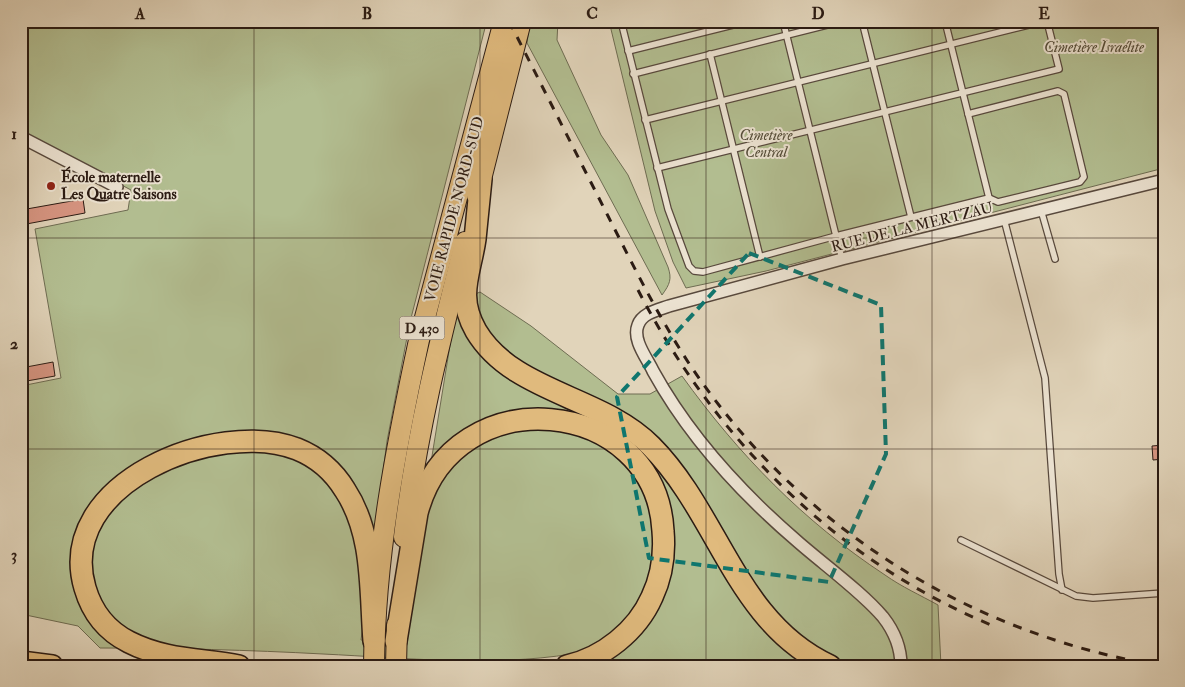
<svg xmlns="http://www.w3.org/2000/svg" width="1185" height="687" viewBox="0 0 1185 687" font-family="'IM FELL Double Pica',serif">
  <rect width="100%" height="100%" fill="#e1d4ba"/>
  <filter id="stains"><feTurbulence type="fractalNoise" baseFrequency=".004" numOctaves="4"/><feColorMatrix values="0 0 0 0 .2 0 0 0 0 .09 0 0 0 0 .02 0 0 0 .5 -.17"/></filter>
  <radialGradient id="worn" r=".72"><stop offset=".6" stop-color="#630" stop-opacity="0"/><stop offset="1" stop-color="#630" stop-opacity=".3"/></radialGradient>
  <g fill="#b2bd90" stroke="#6e6c52">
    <path d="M21,21H481L485,28L410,322L387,441L361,640L407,641L420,530L457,302L480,292L531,326L618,394H650L682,376C739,455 803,521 885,575C902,587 920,595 938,605L941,666H572V654C489,667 406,658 323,654C249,650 174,648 100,648L78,626L21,614V386L61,378L35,229L128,210L131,190L21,132Z"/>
    <path d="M530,21H558L557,40L601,135L628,175L668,267C672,279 670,284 662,295L527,43Z"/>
    <path d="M609,21H1164V168L766,271L686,288L673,262L655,211Z"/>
  </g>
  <g fill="#d89683" stroke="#2b1b13">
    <path d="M83,199L85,213L21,225V210Z"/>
    <path d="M53,362L55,376L21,382V368Z"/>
    <path d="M1164,445V459L1153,460L1152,446Z"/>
  </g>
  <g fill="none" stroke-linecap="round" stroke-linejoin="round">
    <g stroke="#58493d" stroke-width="8">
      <g id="service">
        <path d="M621,21L668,209L689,266L694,271L703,272L836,236L842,259"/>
        <path d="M783,21L836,236L989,198L945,21"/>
        <path d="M862,21L911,217"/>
        <path d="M628,51L749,21"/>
        <path d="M710,54L760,257"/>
        <path d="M633,74L843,21"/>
        <path d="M968,114L1058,91L1064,94L1084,177L1080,182L998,202L989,198"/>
        <path d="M645,120L1045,21"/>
        <path d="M657,168L1059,69L1047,21"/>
        <path d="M1041,210L1055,259"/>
        <path d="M1004,219L1045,378L1059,574L1062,590"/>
        <path d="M961,540L1076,596L1093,598L1164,593"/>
      </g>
    </g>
    <g stroke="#58493d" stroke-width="14">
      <g id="minor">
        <path d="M21,137L117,187"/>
        <path d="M901,666C901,648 894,631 883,617C862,592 823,564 797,541C740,492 690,438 653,371C647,358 632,340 638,325C642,313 658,310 669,306L842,259L1164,180"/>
      </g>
    </g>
    <g stroke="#2b1b13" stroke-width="22">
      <g id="trunk">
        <path d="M477,195L521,21"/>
        <path d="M404,537C416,436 440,340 465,242"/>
        <path d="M374,666C375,556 396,447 419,340L504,21"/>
        <path d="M396,666L397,625"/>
      </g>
    </g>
    <g stroke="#2b1b13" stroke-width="24">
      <g id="motorway">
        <path d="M481,179C479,199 477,219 475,239C470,274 456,296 476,331C513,393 602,396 651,446C719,514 736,623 830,666"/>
        <path d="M396,641L417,513C453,375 656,396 663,531C665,554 662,576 652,597C637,631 603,658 567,666"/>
        <path d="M21,662L52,666"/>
        <path d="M239,666C201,659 164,660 129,642C107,631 92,612 85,588C54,483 218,418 297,449C317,457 334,472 345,490C374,534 370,590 374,641"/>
      </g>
    </g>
    <use href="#service" stroke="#ece3d2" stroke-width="5.5"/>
    <use href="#minor" stroke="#ece3d2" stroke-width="11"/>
    <use href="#trunk" stroke="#e0ba7d" stroke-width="20"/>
    <use href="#motorway" stroke="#e0ba7d" stroke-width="21"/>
    <g stroke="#2b1b13" stroke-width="3" stroke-dasharray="9 9" stroke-linecap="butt">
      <path d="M509,21C542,86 575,151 608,216C634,267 660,320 692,368C801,529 970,634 1161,666"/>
      <path d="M638,290C716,441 839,563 996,627"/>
    </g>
  </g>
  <path fill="none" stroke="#0f766e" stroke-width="4" stroke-dasharray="10 6" stroke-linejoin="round" d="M749,253L881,305L886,454L829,582L649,558L617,397Z"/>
  <path fill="none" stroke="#2b1b13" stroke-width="1" stroke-opacity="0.55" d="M254,21V666M480,21V666M706,21V666M932,21V666M21,238H1164M21,449H1164"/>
  <circle fill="#8f2418" stroke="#ece3d2" stroke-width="2" cx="51" cy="186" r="5"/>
  <g text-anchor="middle" stroke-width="4" stroke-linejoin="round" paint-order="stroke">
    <rect fill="#ece3d2" stroke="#65574c" stroke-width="1" x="399.5" y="316.5" width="45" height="23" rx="4"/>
    <g font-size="14" font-weight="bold" fill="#2b1b13">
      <text x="422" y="333">D 430</text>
    </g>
    <g font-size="15" font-style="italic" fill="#544c38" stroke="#ece3d2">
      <text x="1094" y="52">Cimetière Israélite</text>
      <text x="766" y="140">Cimetière<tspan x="766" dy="17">Central</tspan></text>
    </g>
    <g font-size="15" font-weight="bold" fill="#2b1b13" stroke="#ece3d2" text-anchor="start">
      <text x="61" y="182">École maternelle<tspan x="61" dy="17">Les Quatre Saisons</tspan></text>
    </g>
    <g font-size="15" fill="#2b1b13" stroke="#ece3d2">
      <text transform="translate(454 209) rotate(-75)" y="5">VOIE RAPIDE NORD-SUD</text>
      <text transform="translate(912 227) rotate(-14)" y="5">RUE DE LA MERTZAU</text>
    </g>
  </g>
  <rect width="1185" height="687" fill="none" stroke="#e1d4ba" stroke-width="55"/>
  <rect x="28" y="28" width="1130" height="632" fill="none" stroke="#2b1b13" stroke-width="2"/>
  <g font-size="16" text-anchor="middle" font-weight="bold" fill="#2b1b13">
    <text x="140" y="19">A</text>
    <text x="367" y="19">B</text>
    <text x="592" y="19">C</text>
    <text x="818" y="19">D</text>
    <text x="1044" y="19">E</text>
    <text x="14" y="139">1</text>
    <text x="14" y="349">2</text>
    <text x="14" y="560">3</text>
  </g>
  <rect width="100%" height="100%" filter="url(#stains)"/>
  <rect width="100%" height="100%" fill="url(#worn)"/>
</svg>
